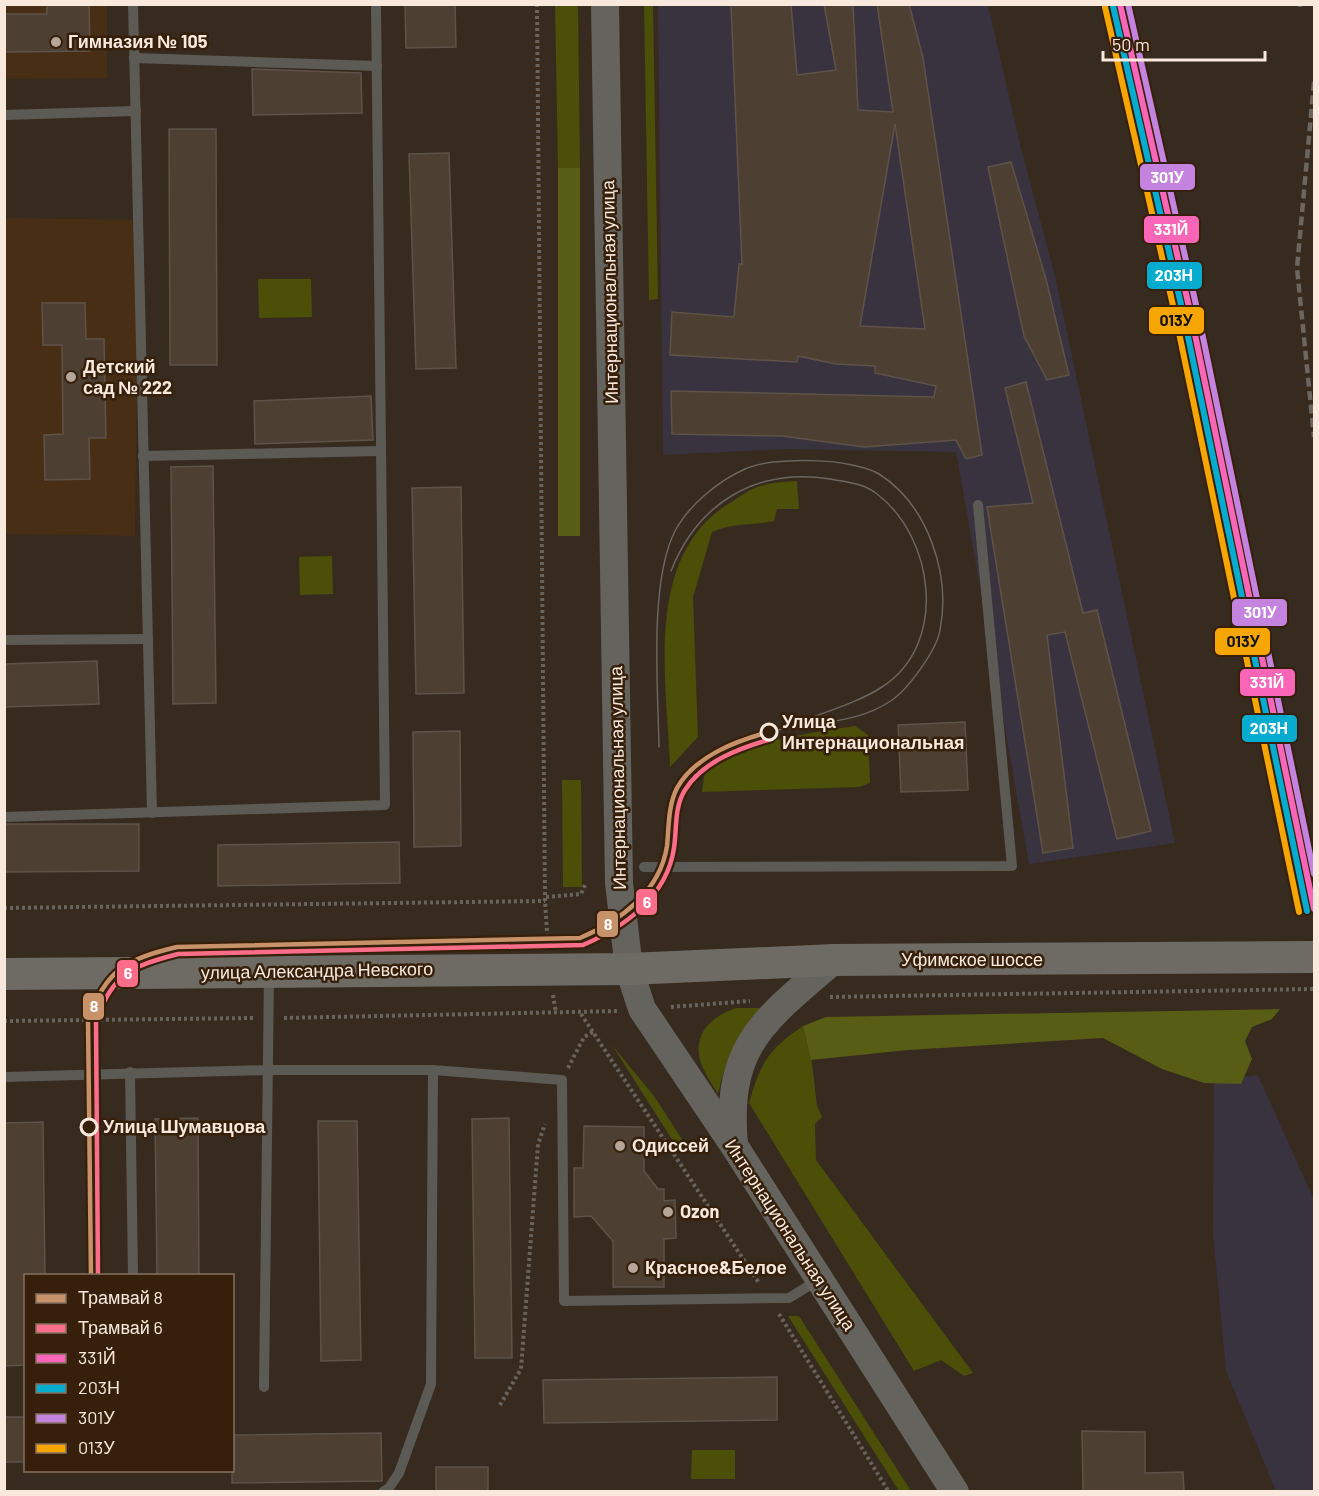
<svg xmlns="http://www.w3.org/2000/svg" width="1319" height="1496" viewBox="0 0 1319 1496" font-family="Barlow,sans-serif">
  <rect width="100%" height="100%" fill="#372a1f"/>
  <g fill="#492e16">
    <path d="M4,5H107V78L5,79Z"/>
    <path d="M5,218L139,220L135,536L5,534Z"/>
  </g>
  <g fill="#39333f">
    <path d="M658,5H988L1020,144L1055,276L1175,843L1029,864L956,452L785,449L663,455Z"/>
    <path d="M1258,1075L1314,1200V1491H1276L1226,1371L1213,1233L1214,1081Z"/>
  </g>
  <g fill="#4b4f08">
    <path d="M555,5H578L580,168H558Z"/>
    <path d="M644,5H653L658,299L649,300Z"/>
    <path d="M311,279L312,317L259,318L258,279Z"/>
    <path d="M797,481L799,509H777L774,521C750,526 735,522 712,532L693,597L698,737L670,767C667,680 642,553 733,501C741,496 751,488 761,486C772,482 785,482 797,481Z"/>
    <path d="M332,556L333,594L300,595L299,557Z"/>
    <path d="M855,726L868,735L870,783L859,787L702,792C703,787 703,778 705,774C721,744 823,731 855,726Z"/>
    <path d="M562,780H581L582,887H563Z"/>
    <path d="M736,1008H760C739,1035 725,1060 718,1094C712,1084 703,1071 700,1060C693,1032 713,1016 736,1008Z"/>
    <path d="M803,1026L812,1063L817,1106L822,1117L815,1124L816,1160L973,1373L964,1376L941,1360L914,1371L749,1103C761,1062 768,1050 803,1026Z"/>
    <path d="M612,1045L654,1096L687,1147L680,1152Z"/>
    <path d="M788,1316H799L911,1491H899Z"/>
    <path d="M692,1450H735V1479H691Z"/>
  </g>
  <g fill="#575d15">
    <rect x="558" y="168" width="22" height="368"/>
    <path d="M1280,1009L1272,1019L1252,1027L1245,1041L1252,1059L1241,1084L1204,1083L1162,1069L1103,1038L908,1050L811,1060L803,1026L826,1017Z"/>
  </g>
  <g fill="#4d3f32" stroke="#5e5349" stroke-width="1.5" fill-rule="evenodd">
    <path d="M47,4H89L90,51L4,52V14H47Z"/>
    <path d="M405,4H455L456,47L406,48Z"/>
    <path d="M731,4H791L797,75L836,70L824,4H853L858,110L893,112L877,4H909L923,58L982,455L966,459L956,440L864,447L782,436L672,434L671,391L934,397L936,386L875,373V366L836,364L798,356L797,362L670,355L672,312L734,317L739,264H742ZM895,124L925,329L860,326Z"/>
    <path d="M252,69L361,73L362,113L253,115Z"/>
    <path d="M169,129H216L217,365H170Z"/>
    <path d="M449,153L456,368L416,369L409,154Z"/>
    <path d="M1011,162L1046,279L1069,375L1047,380L1024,336L988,167Z"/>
    <path d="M42,303H85L86,339H104L106,438H89L90,479L45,480L44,435L63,434L62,345H43Z"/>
    <path d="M1026,382L1083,613L1097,610L1151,831L1117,839L1065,632L1047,635L1073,848L1043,853L987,507L1033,503L1005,388Z"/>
    <path d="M371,396L373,440L255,444L254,401Z"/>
    <path d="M213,466L216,703L173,704L171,467Z"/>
    <path d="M461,487L464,693L416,694L412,488Z"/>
    <path d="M97,661L99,704L4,707V664Z"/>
    <path d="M965,722L968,790L901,792L898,725Z"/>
    <path d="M460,731L461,846L414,847L413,732Z"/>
    <path d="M4,824H139V871L4,872Z"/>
    <path d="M399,842L400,883L218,886V845Z"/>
    <path d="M198,1118L199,1275H157L155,1119Z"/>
    <path d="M509,1118L512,1358H475L472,1119Z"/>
    <path d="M318,1121H357L361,1360L321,1361Z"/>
    <path d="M43,1122L45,1275H26V1365L4,1366V1123Z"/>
    <path d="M584,1126L644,1127V1171L658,1189H664V1201L675,1200L676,1238L664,1239V1287H613V1241L591,1216L574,1217V1168H583Z"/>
    <path d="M777,1377V1420L544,1423L543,1380Z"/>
    <rect x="4" y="1417" width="22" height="45"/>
    <path d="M1082,1431L1145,1432V1473L1183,1472L1184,1491H1083Z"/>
    <path d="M381,1433L382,1481L232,1483V1435Z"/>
    <rect x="436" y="1467" width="52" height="24"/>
  </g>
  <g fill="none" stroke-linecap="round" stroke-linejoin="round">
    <g stroke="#68645d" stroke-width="4" stroke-dasharray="3 3" stroke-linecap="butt">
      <path d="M537,4L545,901L548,946"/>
      <path d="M546,897L581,894L585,885"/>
      <path d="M4,908L545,901"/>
      <path d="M553,995L556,1013"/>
      <path d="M830,997L1314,989"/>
      <path d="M671,1007L750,1001"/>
      <path d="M581,1014L759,1283"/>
      <path d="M284,1018L619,1011"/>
      <path d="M4,1021L253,1018"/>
      <path d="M568,1068L584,1037L593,1032"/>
      <path d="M779,1314L889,1492"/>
      <path d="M500,1405L521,1369L538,1144L545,1124"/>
    </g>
    <g stroke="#5c5a55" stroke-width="10">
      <path d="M133,4L152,813"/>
      <path d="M134,58L377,66"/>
      <path d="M4,115L136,111"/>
      <path d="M143,456L381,451"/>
      <path d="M4,640L148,639"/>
      <path d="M4,817L385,805L376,4"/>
      <path d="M644,867L1012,866L978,505"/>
      <path d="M130,1072L133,1276"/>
      <path d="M4,1077L269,1070H433L562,1080L564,1301L789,1298L818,1280"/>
      <path d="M264,1387L269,973"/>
      <path d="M383,1492L389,1488L399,1473L431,1384L433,1070"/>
    </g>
    <g stroke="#65635d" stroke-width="28">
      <path d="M605,4L619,883L629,969L642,1009L735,1147L955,1492"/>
      <path d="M734,1145C725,1044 764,1021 834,960"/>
    </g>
    <path stroke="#6d6b63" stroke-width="32" d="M4,974L629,969L834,960L1314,957"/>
    <g stroke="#6b6660" stroke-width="1.5">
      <path d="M671,571C698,503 756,467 830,479C846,482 864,483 877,494C934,537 949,644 882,687C859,702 828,711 802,721"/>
      <path d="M659,747C658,689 649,582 675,531C689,505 718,481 745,469C773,456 853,458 879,474C928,505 951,575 940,630C937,650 908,689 892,700C857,725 809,722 769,732"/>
    </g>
    <g stroke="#6b6660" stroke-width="4.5" stroke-dasharray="9 4.5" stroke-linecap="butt">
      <path d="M1300,7V4"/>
      <path d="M1314,82L1297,268L1314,437"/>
    </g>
    <g stroke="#36200b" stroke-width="10">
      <path id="rail-1" d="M1120,4L1192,320L1314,909"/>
    </g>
    <g stroke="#36200b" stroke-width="10">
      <path id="rail-2" d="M1113,6L1185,322L1307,911"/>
    </g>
    <g stroke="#36200b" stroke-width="10">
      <path id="rail-3" d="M1128,4L1199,318L1314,874"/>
    </g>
    <g stroke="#36200b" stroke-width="10">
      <path id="rail-4" d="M1105,7L1177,323L1299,912"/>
    </g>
    <use href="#rail-1" stroke="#fa66b7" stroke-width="6"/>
    <use href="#rail-2" stroke="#06acd0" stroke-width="6"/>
    <use href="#rail-3" stroke="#c483df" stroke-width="6"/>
    <use href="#rail-4" stroke="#f7a600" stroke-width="6"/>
    <g stroke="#36200b" stroke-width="9">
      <path id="tram-1" d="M91,1276L88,1020C106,969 127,959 177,947L580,938C620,921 660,892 667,846C669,826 668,806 677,788C695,756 736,741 769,732"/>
    </g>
    <g stroke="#36200b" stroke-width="9">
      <path id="tram-2" d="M98,1276L96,1021C112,974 132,966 178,954L583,945C625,927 667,896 674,848C677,829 674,807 685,790C703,761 740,748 771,739"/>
    </g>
    <use href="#tram-1" stroke="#c7916a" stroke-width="4.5"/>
    <use href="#tram-2" stroke="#fb6d88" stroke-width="4.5"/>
  </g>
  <g fill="#b5a69a" stroke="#36200b" stroke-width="2">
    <circle cx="56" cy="42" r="6"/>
    <circle cx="71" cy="377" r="6"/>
    <circle cx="620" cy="1146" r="6"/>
    <circle cx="668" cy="1212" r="6"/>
    <circle cx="633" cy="1268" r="6"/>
  </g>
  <g fill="#36200b" stroke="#f9e9dd" stroke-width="3">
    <circle cx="769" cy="732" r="8"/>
    <circle cx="89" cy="1127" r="8"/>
  </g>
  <g text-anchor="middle" stroke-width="5" stroke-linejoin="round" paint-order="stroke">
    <g font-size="18" font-weight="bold" fill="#f9e9dd" stroke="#36200b" text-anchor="start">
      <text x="68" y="48">Гимназия № 105</text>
      <text x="83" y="373">Детский<tspan x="83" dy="21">сад № 222</tspan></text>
      <text x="632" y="1152">Одиссей</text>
      <text x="680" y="1218">Ozon</text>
      <text x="645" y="1274">Красное&amp;Белое</text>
    </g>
    <g font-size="18" fill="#f9e9dd" stroke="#36200b">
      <text transform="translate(610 292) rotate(-91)" y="6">Интернациональная улица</text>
      <text transform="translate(618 778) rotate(-91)" y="6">Интернациональная улица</text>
      <text x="972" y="966">Уфимское шоссе</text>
      <text transform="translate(317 971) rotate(-1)" y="6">улица Александра Невского</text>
      <text transform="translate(790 1235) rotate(57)" y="6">Интернациональная улица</text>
    </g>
    <g font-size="18" font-weight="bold" fill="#f9e9dd" stroke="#36200b" text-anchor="start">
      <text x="782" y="728">Улица<tspan x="782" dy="21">Интернациональная</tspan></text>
      <text x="103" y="1133">Улица Шумавцова</text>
    </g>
  </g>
  <g stroke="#36200b" stroke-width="2">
    <rect x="1139" y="163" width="57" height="28" rx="6" fill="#c483df"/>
    <rect x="1143" y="215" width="57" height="29" rx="6" fill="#fa66b7"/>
    <rect x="1146" y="261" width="57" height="29" rx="6" fill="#06acd0"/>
    <rect x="1148" y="306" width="57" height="29" rx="6" fill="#f7a600"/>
    <rect x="1231" y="598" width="57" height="29" rx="6" fill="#c483df"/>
    <rect x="1214" y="627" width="57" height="29" rx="6" fill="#f7a600"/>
    <rect x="1239" y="668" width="57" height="29" rx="6" fill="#fa66b7"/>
    <rect x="1241" y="714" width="57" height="29" rx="6" fill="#06acd0"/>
    <rect x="635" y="888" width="23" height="28" rx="6" fill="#fb6d88"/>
    <rect x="596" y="910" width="23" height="28" rx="6" fill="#c7916a"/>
    <rect x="116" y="959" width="23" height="29" rx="6" fill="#fb6d88"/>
    <rect x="82" y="992" width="23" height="29" rx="6" fill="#c7916a"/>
  </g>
  <g font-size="16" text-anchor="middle" font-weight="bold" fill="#fff">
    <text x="1167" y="183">301У</text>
    <text x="1171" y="235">331Й</text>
    <text x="1174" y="281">203Н</text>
    <text x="1260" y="618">301У</text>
    <text x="1267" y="688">331Й</text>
    <text x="1269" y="734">203Н</text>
    <text x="647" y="908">6</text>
    <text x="608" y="930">8</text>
    <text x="128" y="979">6</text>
    <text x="94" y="1012">8</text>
  </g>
  <g font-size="16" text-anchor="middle" font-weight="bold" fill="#111">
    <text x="1176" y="326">013У</text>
    <text x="1243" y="647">013У</text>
  </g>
  <rect width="1319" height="1496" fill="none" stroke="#f9e9dd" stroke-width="12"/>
  <rect x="24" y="1274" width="210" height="198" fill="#36200b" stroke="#84705f" stroke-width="1.5"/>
  <rect x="36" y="1294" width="30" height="9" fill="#c7916a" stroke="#84705f" stroke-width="1.5"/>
  <text x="78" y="1304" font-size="18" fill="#f9e9dd">Трамвай 8</text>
  <rect x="36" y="1324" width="30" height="9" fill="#fb6d88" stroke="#84705f" stroke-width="1.5"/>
  <text x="78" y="1334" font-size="18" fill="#f9e9dd">Трамвай 6</text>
  <rect x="36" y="1354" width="30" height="9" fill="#fa66b7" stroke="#84705f" stroke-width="1.5"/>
  <text x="78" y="1364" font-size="18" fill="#f9e9dd">331Й</text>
  <rect x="36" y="1384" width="30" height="9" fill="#06acd0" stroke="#84705f" stroke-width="1.5"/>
  <text x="78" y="1394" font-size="18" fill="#f9e9dd">203Н</text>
  <rect x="36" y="1414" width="30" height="9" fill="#c483df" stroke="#84705f" stroke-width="1.5"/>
  <text x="78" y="1424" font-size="18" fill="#f9e9dd">301У</text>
  <rect x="36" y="1444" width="30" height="9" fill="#f7a600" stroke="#84705f" stroke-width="1.5"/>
  <text x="78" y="1454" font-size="18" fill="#f9e9dd">013У</text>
  <path d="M1103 51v9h162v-9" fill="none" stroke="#f9e9dd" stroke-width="3"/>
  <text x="1112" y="51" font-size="18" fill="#f9e9dd" stroke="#36200b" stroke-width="4.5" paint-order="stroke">50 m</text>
</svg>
